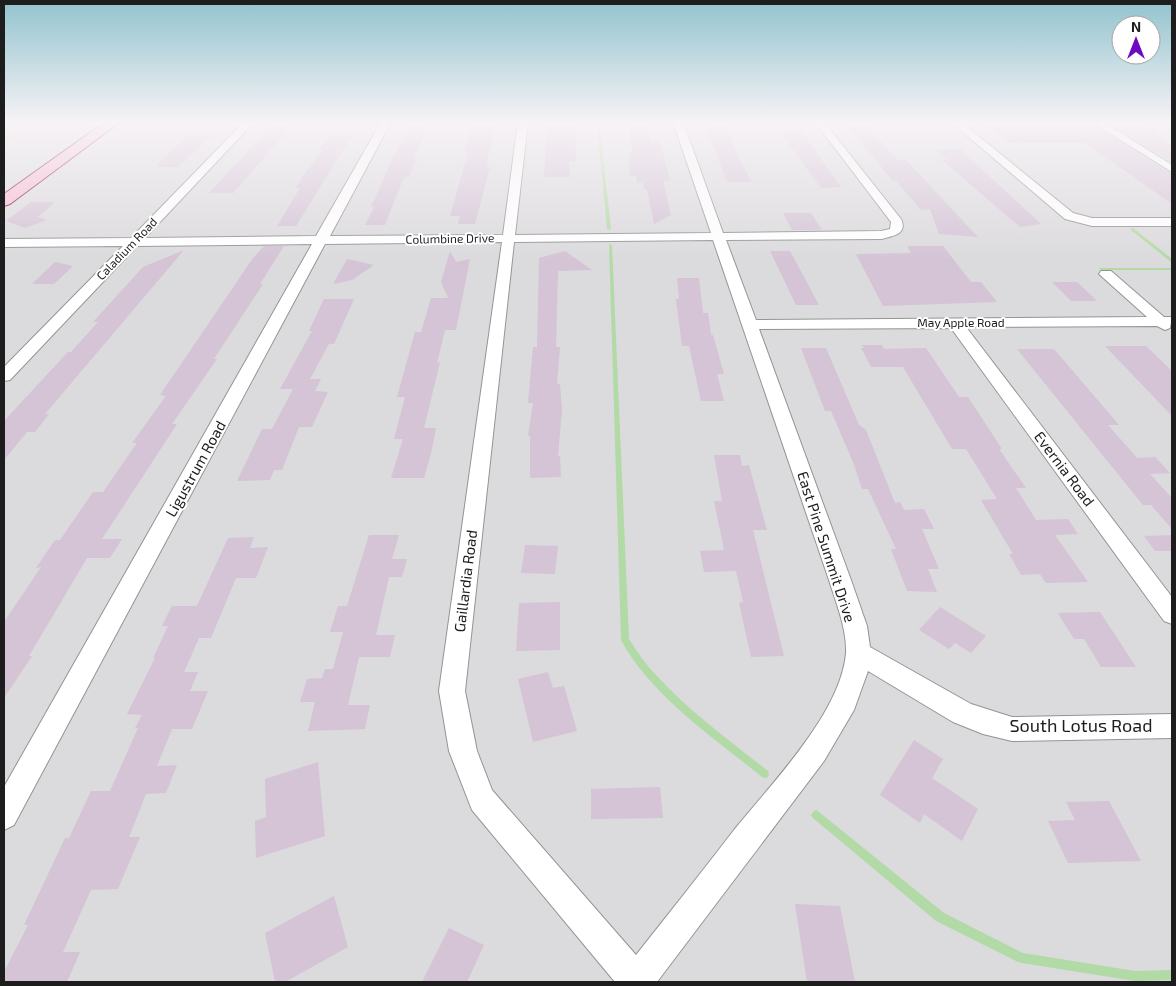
<svg xmlns="http://www.w3.org/2000/svg" width="1176" height="986" viewBox="0 0 1176 986" font-family="'Exo 2',sans-serif">
  <rect width="100%" height="100%" fill="#eee4ec"/>
  <path fill="#dbdadc" d="M4,122H1163L1172,127V982H4Z"/>
  <g fill="none" stroke-linecap="round" stroke-linejoin="round">
    <g fill="#b2daa6" fill-rule="evenodd">
      <path d="M33,122H36L4,142V140Z"/>
      <path d="M597,122H599L611,229L609,230L607,229Z"/>
      <path d="M1131,228H1133L1172,259V262H1171L1131,230Z"/>
      <path d="M609,244L612,245L629,639C637,652 646,665 657,676C690,712 730,741 768,771L769,774L768,777L765,778L762,777C713,737 652,697 621,640Z"/>
      <path d="M1100,268H1172V270H1101L1099,269Z"/>
      <path d="M816,810L819,812L944,913L1023,953L1135,971L1172,970V980L1135,981L1022,963L1018,962L936,921L813,818L811,815L813,812Z"/>
    </g>
  </g>
  <g fill="#d4c4d5">
    <path d="M413,122H427L422,133H426L413,159H417L409,177H404L385,225H365L374,207H371L395,153Z"/>
    <path d="M629,122L645,123L650,142H660L670,181H663L671,215L654,224L647,189H644L643,183H637L636,176H630L629,153H632Z"/>
    <path d="M704,122H723L751,182H727Z"/>
    <path d="M844,122H863L898,160H906L978,237L939,234L930,209L921,210L896,181H893Z"/>
    <path d="M1057,122H1090L1172,174V204L1085,143H1009L988,126L1061,125Z"/>
    <path d="M1107,122H1136L1167,140H1163L1172,146V163Z"/>
    <path d="M473,123H496L488,156L487,167H490L475,224H458L460,216H450L468,153H463Z"/>
    <path d="M273,124H294L233,193H209Z"/>
    <path d="M555,124H575L576,161H569L570,177H544L547,127H555Z"/>
    <path d="M780,132H802L841,187L821,188Z"/>
    <path d="M335,134H353L296,226H277L300,188H295L303,178H301L323,150H318L329,135Z"/>
    <path d="M188,135H212L178,167H155Z"/>
    <path d="M935,149H960L1041,224L1020,227L942,160H947Z"/>
    <path d="M31,202H55L38,217L47,220L25,228L6,221Z"/>
    <path d="M783,213H811L822,230H792Z"/>
    <path d="M264,246H284L260,284H263L214,359H217L172,424H177L102,539H122L110,558H87L29,656H32L4,698V622L41,567L36,568L55,540H60L93,492H103L137,443H132L166,396L160,395L253,258Z"/>
    <path d="M907,246H943L971,282H981L997,302L883,306L856,254L911,253Z"/>
    <path d="M184,250L45,414H49L35,432H27L4,460V421L68,352H71L98,322H93L143,267Z"/>
    <path d="M450,251L456,262L470,259L456,330H445L437,363L440,362L424,428H436L431,453L424,478H391L403,439H394L405,397H397L415,332H421L431,298H448L441,282Z"/>
    <path d="M565,251L592,270L558,271L556,347H560L557,384H560L562,410L558,456H560L561,477L530,478V436H528L533,403H528L533,347H537L539,258Z"/>
    <path d="M770,251H790L819,305H796Z"/>
    <path d="M347,259L374,265L352,280L333,284Z"/>
    <path d="M55,262L73,266L54,284H32Z"/>
    <path d="M677,278H699L703,313H708L711,335H713L724,374H717L724,401H701L689,346H682L676,299H679Z"/>
    <path d="M1052,282H1077L1097,301H1071Z"/>
    <path d="M324,299H354L334,344H329L310,379H321L315,391L328,392L312,427H299L282,470H274L270,480L237,481L262,429H272L293,389H280L312,331H309Z"/>
    <path d="M862,345H882L884,349L926,348L959,397H968L1002,449H999L1026,488H1016L1036,520L1068,519L1078,534L1055,535L1088,582L1046,583L1040,574L1021,575L1009,554H1013L981,500L997,499L966,449H952L903,367H871L861,348H864Z"/>
    <path d="M1105,346H1146L1172,371V416Z"/>
    <path d="M801,348H826L859,425L866,430L895,503L900,502L904,510L924,509L934,529H922L939,569H928L937,592L907,591L891,549H896L868,489H862L853,462L831,411H825Z"/>
    <path d="M1017,349H1054L1119,425H1108L1137,458L1155,457L1170,473L1150,474L1172,498V529L1151,505H1143Z"/>
    <path d="M714,455H740L742,466L749,465L767,530H753L784,656L751,657L739,603L743,602L736,571L704,572L700,551L724,550L714,501H722Z"/>
    <path d="M369,535H399L392,559H407L402,577H389L376,635H395L390,657H359L348,705H370L365,729L308,731L315,702H300L307,679L322,678L325,669H333L343,632H330L338,606H347Z"/>
    <path d="M1172,535V551H1155L1144,536Z"/>
    <path d="M254,537L250,548L268,547L256,578H236L211,638H199L184,672H198L190,691H208L192,729H172L157,766L177,765L166,793L146,794L129,837H140L118,889L91,890L63,952H80L67,982H4V972L28,925H24L65,838H69L91,791H110L138,728H135L142,715L127,714L155,658H153L168,626H162L172,606H197L228,538Z"/>
    <path d="M525,545L558,546L555,574L521,573Z"/>
    <path d="M560,602V650L516,651L519,603Z"/>
    <path d="M940,607L986,636L971,653L955,643L949,649L919,630Z"/>
    <path d="M1100,612L1136,667H1101L1084,639H1074L1058,613Z"/>
    <path d="M548,672L553,688L564,686L577,731L533,742L518,679Z"/>
    <path d="M914,740L943,759L932,778L978,809L962,841L924,814L920,823L880,795Z"/>
    <path d="M318,762L325,836L256,858L255,821L266,817L265,779Z"/>
    <path d="M660,787L663,818L591,819V789Z"/>
    <path d="M1109,801L1141,861L1068,863L1048,821L1075,820L1066,802Z"/>
    <path d="M334,896L348,947L285,982H275L265,933Z"/>
    <path d="M795,904L840,906L855,982H807Z"/>
    <path d="M449,928L484,945L467,982H422Z"/>
  </g>
  <g fill="none" stroke-linecap="round" stroke-linejoin="round">
    <g stroke="#949494" stroke-width="2">
      <g id="minor">
        <path d="M244,122H254L145,238L316,236L381,122H391L330,236L503,235L518,122H528L515,235L711,233L673,122H683L723,233L881,231L890,229L891,222L815,122H824L901,219C908,234 893,236 882,239L726,240L756,320L1147,317L1099,274L1101,271H1111L1164,317H1172L1170,328L1165,330L1157,326L966,327L1172,597V624L1164,621L951,328L759,329L851,580L867,626L870,647L971,704L1012,717L1172,714V738L1012,741L983,734L953,722L868,671L854,710L824,761L657,982H615L472,810L449,751L439,691L502,242L325,244L14,825L4,830V787L312,244L137,246L10,380L4,381V367L123,246L4,247V239L131,238ZM713,240L829,580C836,603 847,629 846,653C841,713 771,784 734,830C702,872 669,913 636,955L492,790L477,751L465,691L514,242Z"/>
        <path d="M951,122H961L1073,213L1092,218H1172V226H1092L1065,219Z"/>
        <path d="M1092,122H1103L1172,165V172Z"/>
      </g>
    </g>
    <g stroke="#70092d" stroke-width="2">
      <path id="secondary" d="M105,122H120L10,204L4,206V194Z"/>
    </g>
    <use href="#minor" fill="#fff" fill-rule="evenodd"/>
    <use href="#secondary" fill="#f7b9d2" fill-rule="evenodd"/>
  </g>
  <linearGradient id="sky" x2="0" y2="1"><stop stop-color="#92c3ce"/><stop offset="0.47" stop-color="#f7f3f6"/><stop offset="1" stop-color="#f7f3f6" stop-opacity="0"/></linearGradient>
  <rect width="1176" height="260" fill="url(#sky)"/>
  <g text-anchor="middle" stroke-width="4" stroke-linejoin="round" paint-order="stroke">
    <g font-size="12" fill="#1d1d1d" stroke="#fff">
      <text transform="translate(450 239) rotate(-1)" y="4">Columbine Drive</text>
      <text transform="translate(127 249) rotate(-46)" y="4">Caladium Road</text>
      <text x="961" y="327">May Apple Road</text>
    </g>
    <g font-size="15" fill="#1d1d1d" stroke="#fff">
      <text transform="translate(196 469) rotate(-61)" y="5">Ligustrum Road</text>
      <text transform="translate(1064 469) rotate(53)" y="5">Evernia Road</text>
      <text transform="translate(826 547) rotate(72)" y="5">East Pine Summit Drive</text>
      <text transform="translate(466 581) rotate(-83)" y="5">Gaillardia Road</text>
    </g>
    <g font-size="18" fill="#1d1d1d" stroke="#fff">
      <text x="1081" y="732">South Lotus Road</text>
    </g>
  </g>
  <rect width="1176" height="986" fill="none" stroke="#1d1d1d" stroke-width="10"/>
  <g transform="translate(1136 40)"><circle r="24" fill="#ffffff" stroke="#a5a5a5"/>
  <path d="M0-4L9 19L0 12L-9 19Z" fill="#6d08c3"/>
  <text y="-8" font-size="14" font-weight="bold" text-anchor="middle" fill="#1d1d1d">N</text>
  </g>
</svg>
